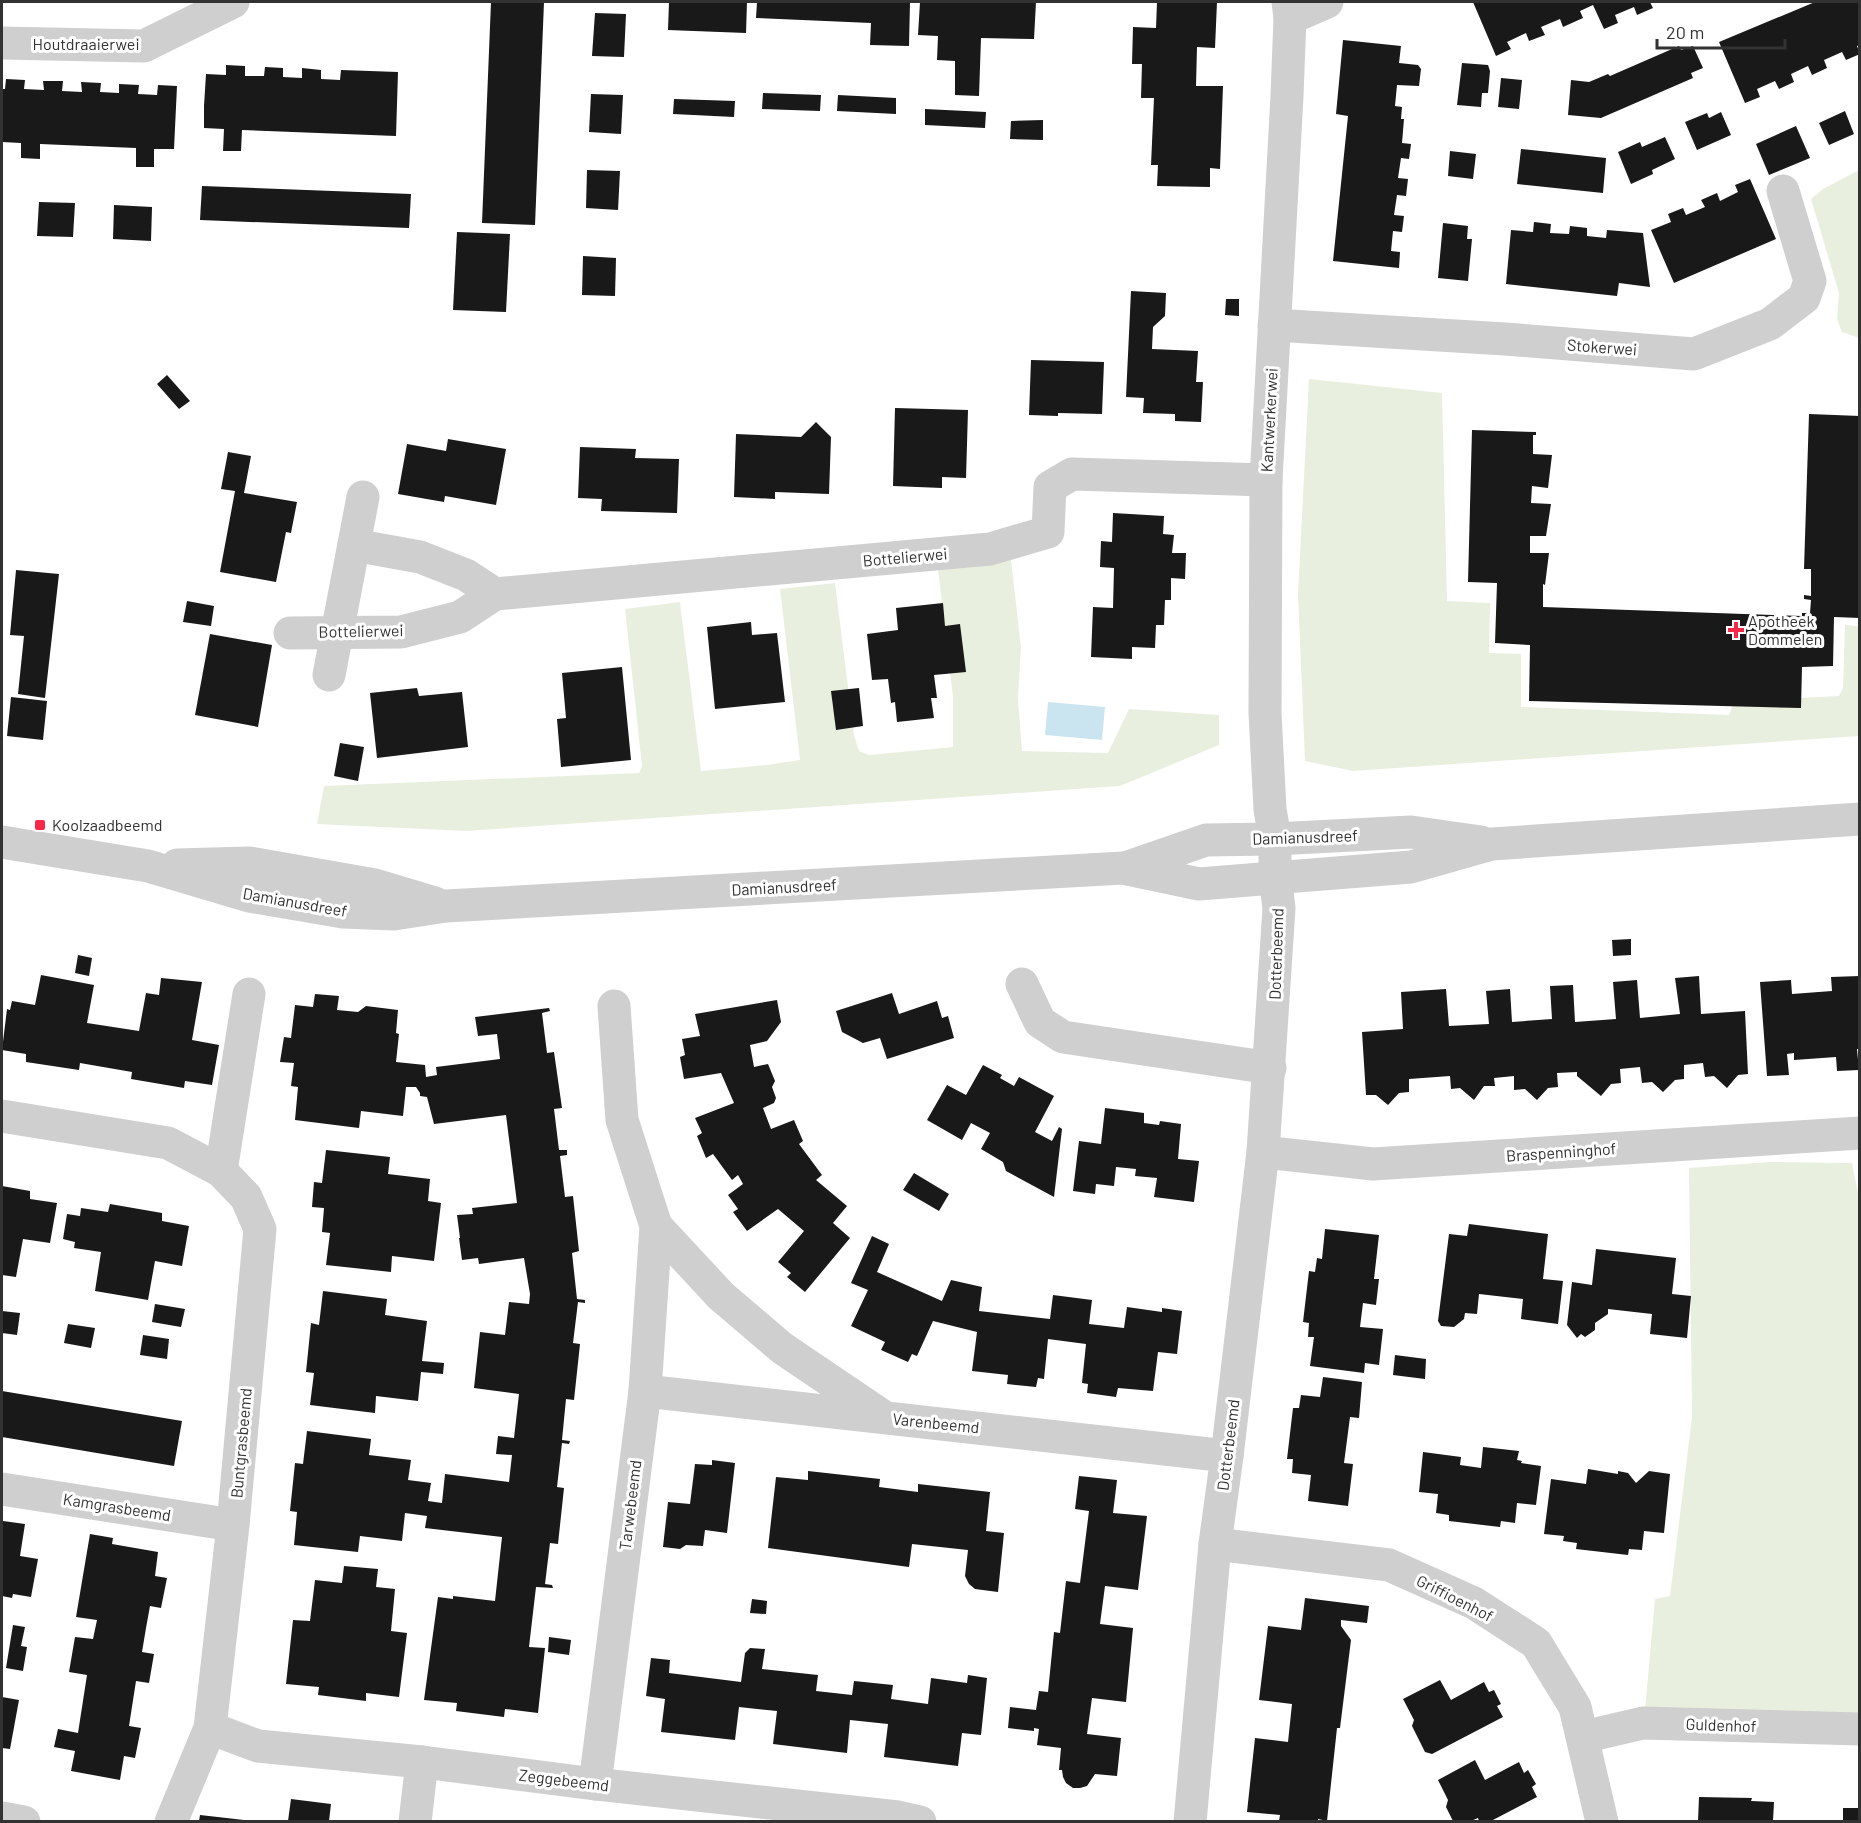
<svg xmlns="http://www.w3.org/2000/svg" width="1861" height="1823" viewBox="0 0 1861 1823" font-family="Barlow,sans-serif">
  <rect width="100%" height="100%" fill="#fff"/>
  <g fill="#e9efdf">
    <path d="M1859,170V338L1842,332L1837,319L1839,293L1811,199L1823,189Z"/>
    <path d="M1309,379L1442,393L1447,601L1490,603L1489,653L1521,654V707L1729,715L1734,701L1839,696L1843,688L1845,625L1859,626V736L1353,771L1305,761L1298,594Z"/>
    <path d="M1011,560L1021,647L1018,698L1022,751L1108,753L1129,709L1219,715V745L1120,786L466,831L317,824L324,786L639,773L642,766L625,609L680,602L701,771L767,765L800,760L780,589L835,583L854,735L859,751L869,755L953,747V697L938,569Z"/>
    <path d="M1770,1162L1852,1163L1860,1203L1859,1713L1645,1710L1655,1599L1670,1596L1692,1417L1689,1168Z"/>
  </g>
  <path fill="#cbe5f0" d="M1048,702L1105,707L1102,740L1045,735Z"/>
  <g fill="#191919">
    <path d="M491,2H544L535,225L482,223Z"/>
    <path d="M669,2H747L746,33L668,30Z"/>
    <path d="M757,2H910L909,46L870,45L871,23L756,18Z"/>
    <path d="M920,2H1036L1034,39L981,38L979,96L955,95V61L937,60L938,36L918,35Z"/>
    <path d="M1157,2H1217L1215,48L1197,47L1196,86H1223L1220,169L1210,168V187L1157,186L1158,165H1151L1154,98H1141L1142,64H1132L1133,27L1156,28Z"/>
    <path d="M1473,2H1650L1653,8L1637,15L1634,7L1615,15L1618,23L1604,29L1593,5L1580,11L1583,18L1563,27L1560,19L1541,27L1545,35L1529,41L1526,33L1507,42L1511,49L1496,56Z"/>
    <path d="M1815,2H1860V45L1857,46L1860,54L1846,60L1842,52L1824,60L1827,68L1812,75L1808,66L1791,74L1794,82L1779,89L1775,81L1757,89L1760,97L1745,103L1719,42Z"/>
    <path d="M595,13L626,14L624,57L592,56Z"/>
    <path d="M1343,40L1401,46L1399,63L1418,65L1421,69L1419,86L1397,85L1395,106L1402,107L1401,119H1404L1402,143L1411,144L1409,159L1401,158L1398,178L1408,179L1406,196L1397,195L1394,215L1404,216L1402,232L1393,231L1391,251L1400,252L1399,268L1333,261L1348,116L1336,114Z"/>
    <path d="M1679,46L1681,50L1693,46L1703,68L1691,73L1693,78L1601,118L1568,115L1571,80L1589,82L1608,74L1610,76Z"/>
    <path d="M1462,63L1488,65L1490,71L1488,93H1482L1481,107L1457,105Z"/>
    <path d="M226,65L245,66V76H264L265,67L283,68V77L302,78V68L321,70V79L340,80L341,70L398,72L396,136L242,130L241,151H223L224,129L204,128V106L206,74L226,75Z"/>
    <path d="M1501,78L1522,80L1519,109L1498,107Z"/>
    <path d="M6,79L25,80L24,89L44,90L43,81H63L62,91L82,92L81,82L101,83L100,92L119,93V84L139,85L138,94L157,95L158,85L177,86L174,149H154V167H136V148L40,144V159L21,158V143L2,142V89H5Z"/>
    <path d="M763,93L821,95L820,111L762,109Z"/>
    <path d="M591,94L623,95L621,134L589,132Z"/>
    <path d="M838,95L896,98V114L837,111Z"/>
    <path d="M674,99L735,101L734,117L673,114Z"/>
    <path d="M925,109L986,112L985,128L925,125Z"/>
    <path d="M1845,111L1854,134L1829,145L1819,123Z"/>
    <path d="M1721,112L1731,135L1697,150L1685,122L1707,113L1709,118Z"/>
    <path d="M1043,120V140L1010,139L1011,121Z"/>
    <path d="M1796,126L1810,158L1769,175L1756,144Z"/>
    <path d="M1665,137L1675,159L1652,170L1653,174L1631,184L1618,152L1640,142L1642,147Z"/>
    <path d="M1521,149L1606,158L1603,193L1517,184Z"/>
    <path d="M1450,151L1476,154L1473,179L1448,176Z"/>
    <path d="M587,170L620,171L618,210L586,208Z"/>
    <path d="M1750,179L1776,239L1674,283L1651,230L1671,222L1668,214L1683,208L1686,215L1705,207L1701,200L1717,193L1720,201L1738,192L1735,185Z"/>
    <path d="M202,186L411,194L409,228L200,220Z"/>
    <path d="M39,202L75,203L73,237L37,236Z"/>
    <path d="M114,205L152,207L151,241L113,239Z"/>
    <path d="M1534,222L1551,224L1550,233L1569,234L1570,226L1587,228V236L1606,238L1607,230L1643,233L1650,287L1619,283L1617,296L1506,284L1511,230L1533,232Z"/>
    <path d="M1443,223L1468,226L1467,239H1472L1468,281L1438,278Z"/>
    <path d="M457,232L510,234L506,312L453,310Z"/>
    <path d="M583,256L616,258L615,296L582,295Z"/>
    <path d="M1131,291L1166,293L1165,316L1153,327L1152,349L1198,351L1196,382H1203L1201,422L1175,421V414L1143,413L1144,398L1126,397Z"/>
    <path d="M1226,299H1239V316L1225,315Z"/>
    <path d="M1031,360L1104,362L1102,414L1058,413V416L1029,415Z"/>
    <path d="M167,375L190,401L179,409L157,384Z"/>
    <path d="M895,408L968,410L966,478L942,477V488L893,486Z"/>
    <path d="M1809,414L1860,416V618L1834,617L1833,666L1802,667L1801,708L1529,701L1530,645L1495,643L1497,583L1468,582L1472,430L1536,432V435H1533V454L1552,455L1548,488L1532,486L1531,503L1551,504L1546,536H1530V553H1549L1545,585L1543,584V607L1802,616V613H1810L1811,600L1804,599V595L1811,596V569H1804Z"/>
    <path d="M816,422L831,437L829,494L775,492V499L734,497L736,434L801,437Z"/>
    <path d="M448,439L506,449L496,505L445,496L444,502L398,494L407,444L446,451Z"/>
    <path d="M580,447L636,449L635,458L679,459L677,513L601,511L602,499L578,498Z"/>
    <path d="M228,452L251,456L244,493L297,502L291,533L286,532L276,582L220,572L235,491L221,489Z"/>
    <path d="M1113,513L1164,516L1163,534L1174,535L1172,553H1186L1185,579L1171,578V600H1165L1164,625H1156L1155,648L1132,647V659L1091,657L1093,607L1113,608L1114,568L1100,567L1101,541L1112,542Z"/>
    <path d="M16,570L59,574L45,698L18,694L24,636L10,635Z"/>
    <path d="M187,601L214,606L211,626L183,622Z"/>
    <path d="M943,603L945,626L960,624L966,672L934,675L937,698H931L934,718L897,722L895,702L891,703L888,679L872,680L867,634L898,630L896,608Z"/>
    <path d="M751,622L752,635L777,633L785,702L715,709L707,627Z"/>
    <path d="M210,634L272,645L258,727L195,715Z"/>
    <path d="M622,667L631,760L561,767L557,719L566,718L562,673Z"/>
    <path d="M417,688L419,696L462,692L468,747L377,758L370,693Z"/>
    <path d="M859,688L863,726L836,730L831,691Z"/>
    <path d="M11,697L47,701L43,740L7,736Z"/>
    <path d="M340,743L364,747L358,781L334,776Z"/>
    <path d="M1631,939V955L1613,956L1612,940Z"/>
    <path d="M78,955L92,958L89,976L75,973Z"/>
    <path d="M41,975L94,985L87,1023L139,1031L146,993L159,995L161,978L202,982L192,1040L219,1045L212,1085L185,1081L184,1088L131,1079L132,1072L80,1063L79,1070L26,1062V1054L2,1050L7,1009L10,1010L12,1001L35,1005Z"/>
    <path d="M1699,976L1701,1014L1745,1011L1748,1074L1738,1075L1727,1088L1714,1076L1705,1077L1703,1063L1684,1065V1079L1675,1080L1663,1092L1652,1082L1642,1083L1640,1067L1620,1069L1621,1083L1611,1084L1601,1096L1577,1076V1072L1557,1073L1558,1087L1548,1088L1537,1100L1525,1089L1514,1090V1076L1494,1078L1495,1086H1484L1474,1100L1460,1088L1451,1089L1450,1076L1409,1079V1092L1399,1093L1388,1105L1376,1095H1366L1362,1032L1403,1029L1401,992L1446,989L1449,1026L1489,1024L1486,991L1510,989L1512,1022L1552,1019L1550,986L1573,985L1575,1022L1616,1019L1613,982L1637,980L1640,1018L1680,1014L1675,978Z"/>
    <path d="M1860,976V1049H1857L1859,1070L1837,1071L1836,1057L1794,1060V1053L1787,1054L1789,1075L1767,1076L1760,982L1791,980L1792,994L1832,991L1831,977Z"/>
    <path d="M892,993L899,1014L937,1001L942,1018L948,1016L954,1038L887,1059L880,1038L863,1043L842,1032L836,1011Z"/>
    <path d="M315,994L339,996L337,1010L358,1012L366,1006L398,1010L396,1033L399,1034L396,1062L425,1065L426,1077L437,1075L436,1067L500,1059L497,1034L478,1036L475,1017L549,1008L550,1011L542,1013L547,1053L554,1052L562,1108L554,1109L559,1150H567V1155L560,1156L565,1197L573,1196L579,1251L572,1253L577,1299L585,1300V1303L578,1302L573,1343L580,1344L574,1400L566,1399L562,1440L570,1441L569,1444L562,1443L557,1487L564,1488L558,1544L550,1543L545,1584L552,1585L553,1588L536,1587L529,1647L545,1648L538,1713L505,1709L504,1717L456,1711L457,1703L424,1700L438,1597L453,1599V1596L495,1601L502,1537L425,1528L427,1516L405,1513L402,1541L360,1536L358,1552L294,1545L297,1512L290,1511L295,1463L303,1464L307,1431L371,1439L369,1455L411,1460L408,1480L431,1483L428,1501L442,1503L445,1474L509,1482L512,1455L496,1454L498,1436L514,1438L519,1394L474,1388L480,1332L505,1335L509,1302L529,1304L530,1294L524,1258L479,1264L478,1258L462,1260L459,1238H460L457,1215L473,1214L472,1208L517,1203L506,1115L434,1124L427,1097L420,1096V1093L416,1087H406L403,1116L361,1111L359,1128L295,1120L298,1087L291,1086L294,1063L280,1062L284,1037L291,1038L295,1005L313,1007Z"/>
    <path d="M777,1000L781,1022L767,1041L750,1045L754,1067L768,1064L775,1081L772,1087L776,1098L774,1103L763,1108L771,1129L794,1120L803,1141L799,1144L822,1175L816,1180L847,1206L833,1223L850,1238L805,1292L787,1277L791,1273L778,1262L804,1231L778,1209L747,1231L733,1212L738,1209L728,1195L743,1184L738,1175L732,1180L713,1154L706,1158L697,1136L702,1133L695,1118L734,1103L721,1073L684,1079L680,1057L685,1055L682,1039L700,1036L695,1014Z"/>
    <path d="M983,1065L1002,1075L1000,1078L1014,1086L1019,1077L1054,1096L1035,1132L1052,1141L1059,1127L1062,1129L1054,1197L1006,1171L1003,1162L981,1149L990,1133L971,1123L962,1140L927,1120L947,1085L966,1095Z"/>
    <path d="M1105,1108L1144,1113V1123L1159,1125L1160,1121L1181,1124L1178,1159L1199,1161L1194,1202L1154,1197L1157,1178L1135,1176L1136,1169L1116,1167L1114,1186L1096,1184L1095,1194L1073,1191L1079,1141L1101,1144Z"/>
    <path d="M326,1150L390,1157L388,1174L430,1179L428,1201L441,1203L434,1261L392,1256L391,1272L326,1265L330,1233L322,1232L324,1208L312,1207L314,1182L322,1183Z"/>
    <path d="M914,1173L949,1194L939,1211L903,1190Z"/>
    <path d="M2,1186L30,1191V1199L57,1203L50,1243L23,1239L16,1277L2,1275Z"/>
    <path d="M110,1204L162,1213V1221L189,1226L182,1266L155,1261L148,1300L95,1291L101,1252L74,1248L75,1242L63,1239L67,1214L80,1216L81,1208L108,1212Z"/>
    <path d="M1469,1224L1548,1234L1543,1279L1563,1281L1558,1324L1521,1319L1523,1299L1479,1294L1477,1314L1465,1313L1464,1319L1454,1327L1441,1326L1438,1321L1449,1234L1467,1236Z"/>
    <path d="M1325,1229L1379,1235L1374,1279H1379L1376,1305L1363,1303L1360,1327L1383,1329L1379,1365L1365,1363L1364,1373L1310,1366L1314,1337H1308L1309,1323L1303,1322L1309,1271L1315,1272L1317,1258L1322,1259Z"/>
    <path d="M872,1236L889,1244L877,1272L942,1301L951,1280L982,1287L979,1311L1050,1319L1053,1295L1092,1300L1089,1324L1124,1328L1127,1307L1162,1312V1308L1182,1311L1177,1354L1158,1352L1153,1391L1118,1388L1116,1397L1087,1393L1088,1384L1082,1383L1086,1344L1048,1339L1044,1379L1038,1378L1036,1387L1007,1384L1008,1375L972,1371L977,1332L933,1321L917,1356L912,1354L908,1362L881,1350L885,1342L851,1326L868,1290L851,1283Z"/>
    <path d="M1596,1249L1676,1258L1672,1294L1691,1296L1687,1338L1650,1334L1652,1314L1608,1309V1314L1595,1323V1330L1585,1337L1581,1334L1577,1338L1567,1325L1572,1282L1592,1285Z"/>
    <path d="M323,1291L387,1299L385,1315L427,1321L422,1361L444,1363L443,1374L421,1372L418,1401L376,1396L375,1413L310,1405L314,1373L306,1372L311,1323L319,1325Z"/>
    <path d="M155,1304L185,1309L181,1327L152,1322Z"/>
    <path d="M2,1311L20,1313L17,1335L2,1333Z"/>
    <path d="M68,1324L95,1328L91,1348L64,1343Z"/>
    <path d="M143,1335L169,1339L167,1359L140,1355Z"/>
    <path d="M1395,1355L1426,1359L1425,1379L1393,1375Z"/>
    <path d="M1323,1377L1362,1382L1359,1418L1350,1417L1344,1463L1353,1464L1348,1506L1308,1501L1311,1475L1292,1473L1293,1459H1287L1293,1408H1299L1301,1395L1320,1397Z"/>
    <path d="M2,1391L182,1421L174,1466L2,1437Z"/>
    <path d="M1483,1447L1519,1451L1517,1460L1522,1461L1521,1463L1541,1466L1536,1505L1517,1503L1515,1523L1501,1521L1500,1527L1449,1521V1515L1436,1513L1438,1494L1419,1492L1423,1452L1461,1457L1460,1465L1481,1468Z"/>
    <path d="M712,1460L735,1463L727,1533L705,1530L703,1546L686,1545L680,1549L663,1547L668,1502L690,1504L695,1464L712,1465Z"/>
    <path d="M1588,1469L1618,1474V1471L1628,1473L1636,1483L1649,1471L1670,1474L1664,1533L1644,1531L1642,1550L1629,1549L1628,1555L1576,1549L1577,1543L1563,1541L1564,1536L1544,1534L1551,1479L1586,1484Z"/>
    <path d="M808,1471L880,1479L879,1487L918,1492V1484L990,1492L986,1531L1004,1533L998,1592L975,1589L969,1584L965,1576L968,1550L912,1544L909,1567L768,1548L776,1477L808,1480Z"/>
    <path d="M1079,1476L1117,1480L1113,1513L1147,1516L1138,1590L1105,1586L1100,1624L1133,1628L1126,1702L1092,1698L1087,1734L1121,1738L1117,1776L1095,1774L1087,1786L1080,1788H1073L1066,1783L1063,1777L1062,1770H1059L1061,1748L1037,1745L1039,1729L1034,1728V1731L1008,1728L1010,1707L1036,1710L1039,1691L1048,1692L1054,1632L1060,1633L1066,1581L1080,1583L1089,1511L1075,1509Z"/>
    <path d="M3,1521L25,1524L20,1556L38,1559L31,1597L13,1594L12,1598L2,1596Z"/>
    <path d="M90,1534L113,1538L112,1544L158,1552L155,1576L167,1578L161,1608L150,1606L146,1628L142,1652L154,1654L149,1683L136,1681L129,1726L141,1728L135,1758L124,1756L120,1780L71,1771L75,1751L54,1747L58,1729L78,1733L87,1675L69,1672L75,1637L93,1639L97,1620L76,1617Z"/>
    <path d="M344,1566L378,1569L376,1587L395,1589L391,1631L407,1633L399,1697L366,1693V1701L318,1695L319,1687L286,1684L293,1620L310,1621L315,1580L342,1583Z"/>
    <path d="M1305,1598L1369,1606L1367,1623L1341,1620V1626L1351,1640L1340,1728H1337L1327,1821L1318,1819V1821H1279L1280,1815L1247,1812L1255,1738L1288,1742L1292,1704L1259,1700L1268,1626L1301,1630Z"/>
    <path d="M752,1599L767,1601L766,1614L750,1613Z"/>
    <path d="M13,1625L25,1627L21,1646L27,1647L23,1671L6,1668Z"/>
    <path d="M549,1637L571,1640L569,1655L548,1652Z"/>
    <path d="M750,1648L765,1649L762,1669L818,1675L816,1691L852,1695L854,1681L893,1685L891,1699L928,1704L931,1678L967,1683L968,1675L987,1678L981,1735L962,1733L958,1766L884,1757L888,1724L850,1720L847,1753L773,1744L777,1711L739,1707L735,1740L661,1732L665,1699L646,1696L651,1658L670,1660L669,1673L741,1682L745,1653Z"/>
    <path d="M1440,1680L1451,1700L1484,1682L1489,1692L1494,1690L1501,1704L1497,1706L1503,1717L1432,1754L1425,1752L1412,1726L1414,1720L1403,1699Z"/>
    <path d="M2,1697L19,1700L10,1749L2,1748Z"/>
    <path d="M1475,1760L1485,1780L1519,1762L1524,1773L1528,1770L1536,1784L1532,1787L1537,1797L1491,1821H1479L1478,1818L1471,1821H1453L1446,1807L1448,1800L1438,1780Z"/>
    <path d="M1699,1797L1752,1798L1751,1801L1774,1802L1773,1821H1698Z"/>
    <path d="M291,1799L331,1804L329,1821H288Z"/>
    <rect x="1843" y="1808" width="17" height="13"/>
    <path d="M200,1815L244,1820V1821H199Z"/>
  </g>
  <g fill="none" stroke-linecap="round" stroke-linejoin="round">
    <g stroke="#cfcfcf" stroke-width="33">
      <path d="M1290,18L1327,2"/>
      <path d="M2,43L144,46L233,2"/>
      <path d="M1274,325L1505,339L1694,354L1770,324L1804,298L1810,281L1783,191"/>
      <path d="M354,545L420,557L466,575L495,594"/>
      <path d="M290,633L401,632L460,617L495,594L990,549L1048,532L1050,487L1072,474L1266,480"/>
      <path d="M329,675L363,497"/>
      <path d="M2,842L148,866L249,896L343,912L394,914L446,906L1123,868L1199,884L1411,867L1492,844L1860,819"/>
      <path d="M177,865L249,863L375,885L435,903"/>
      <path d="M1125,868L1206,840L1275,839L1411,832L1481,842"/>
      <path d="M1022,984L1040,1022L1063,1037L1270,1068"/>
      <path d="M2,1116L168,1143L221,1171L246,1197L260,1229L233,1525L210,1728L171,1822"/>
      <path d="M1263,1152L1373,1164L1860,1133"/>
      <path d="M221,1171L249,994"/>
      <path d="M656,1226L721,1296L782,1348L881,1415"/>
      <path d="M645,1391L1227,1456"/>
      <path d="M2,1489L233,1525"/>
      <path d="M1215,1544L1389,1565L1474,1603L1536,1643L1575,1707L1602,1822"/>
      <path d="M210,1728L258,1746L422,1762L595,1784L898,1817L920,1822"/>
      <path d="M1583,1737L1643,1723L1860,1729"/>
      <path d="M595,1784L645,1391L656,1226L622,1120L614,1006"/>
      <path d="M2,1818L24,1822"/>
      <path d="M415,1822L422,1762"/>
      <path d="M1190,1822L1215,1544L1227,1456L1263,1152L1279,908L1275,878V839L1270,809L1265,713L1266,480L1287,96L1290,18L1288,2"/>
    </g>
  </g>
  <g fill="#f5284a" stroke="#fff" stroke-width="2">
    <path d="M1733 621h6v6h6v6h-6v6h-6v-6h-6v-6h6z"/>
    <rect x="34" y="819" width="12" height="12" rx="3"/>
  </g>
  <g text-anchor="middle" stroke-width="6" stroke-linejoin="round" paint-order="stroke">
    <g font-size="16" fill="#323232" stroke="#fff">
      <text x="86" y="50">Houtdraaierwei</text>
      <text transform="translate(1602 347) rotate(4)" y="6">Stokerwei</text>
      <text transform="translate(1269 420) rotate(-87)" y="6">Kantwerkerwei</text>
      <text transform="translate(905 557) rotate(-5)" y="6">Bottelierwei</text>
      <text transform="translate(361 631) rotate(-1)" y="6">Bottelierwei</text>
      <text transform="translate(1305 837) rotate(-2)" y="6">Damianusdreef</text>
      <text transform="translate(784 887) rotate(-3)" y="6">Damianusdreef</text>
      <text transform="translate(295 902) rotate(10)" y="6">Damianusdreef</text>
      <text transform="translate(1276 954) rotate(-88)" y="6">Dotterbeemd</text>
      <text transform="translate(1561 1152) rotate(-4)" y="6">Braspenninghof</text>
      <text transform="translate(936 1423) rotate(6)" y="6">Varenbeemd</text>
      <text transform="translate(241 1443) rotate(-85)" y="6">Buntgrasbeemd</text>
      <text transform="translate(1228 1445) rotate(-83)" y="6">Dotterbeemd</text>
      <text transform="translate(630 1505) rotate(-83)" y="6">Tarwebeemd</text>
      <text transform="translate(117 1507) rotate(9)" y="6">Kamgrasbeemd</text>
      <text transform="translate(1455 1598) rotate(27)" y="6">Griffioenhof</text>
      <text transform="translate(1721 1725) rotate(2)" y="6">Guldenhof</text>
      <text transform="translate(564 1780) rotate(7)" y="6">Zeggebeemd</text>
    </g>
    <g font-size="16" fill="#323232" stroke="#fff" text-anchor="start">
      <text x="1748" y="627">Apotheek<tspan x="1748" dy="18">Dommelen</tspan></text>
      <text x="52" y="831">Koolzaadbeemd</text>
    </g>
  </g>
  <rect width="1861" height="1823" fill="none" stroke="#323232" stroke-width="6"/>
  <path d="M1657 39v9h128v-9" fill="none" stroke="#323232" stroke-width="3"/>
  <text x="1666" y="39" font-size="18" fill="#323232" stroke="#ffffff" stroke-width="4.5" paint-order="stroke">20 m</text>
</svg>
